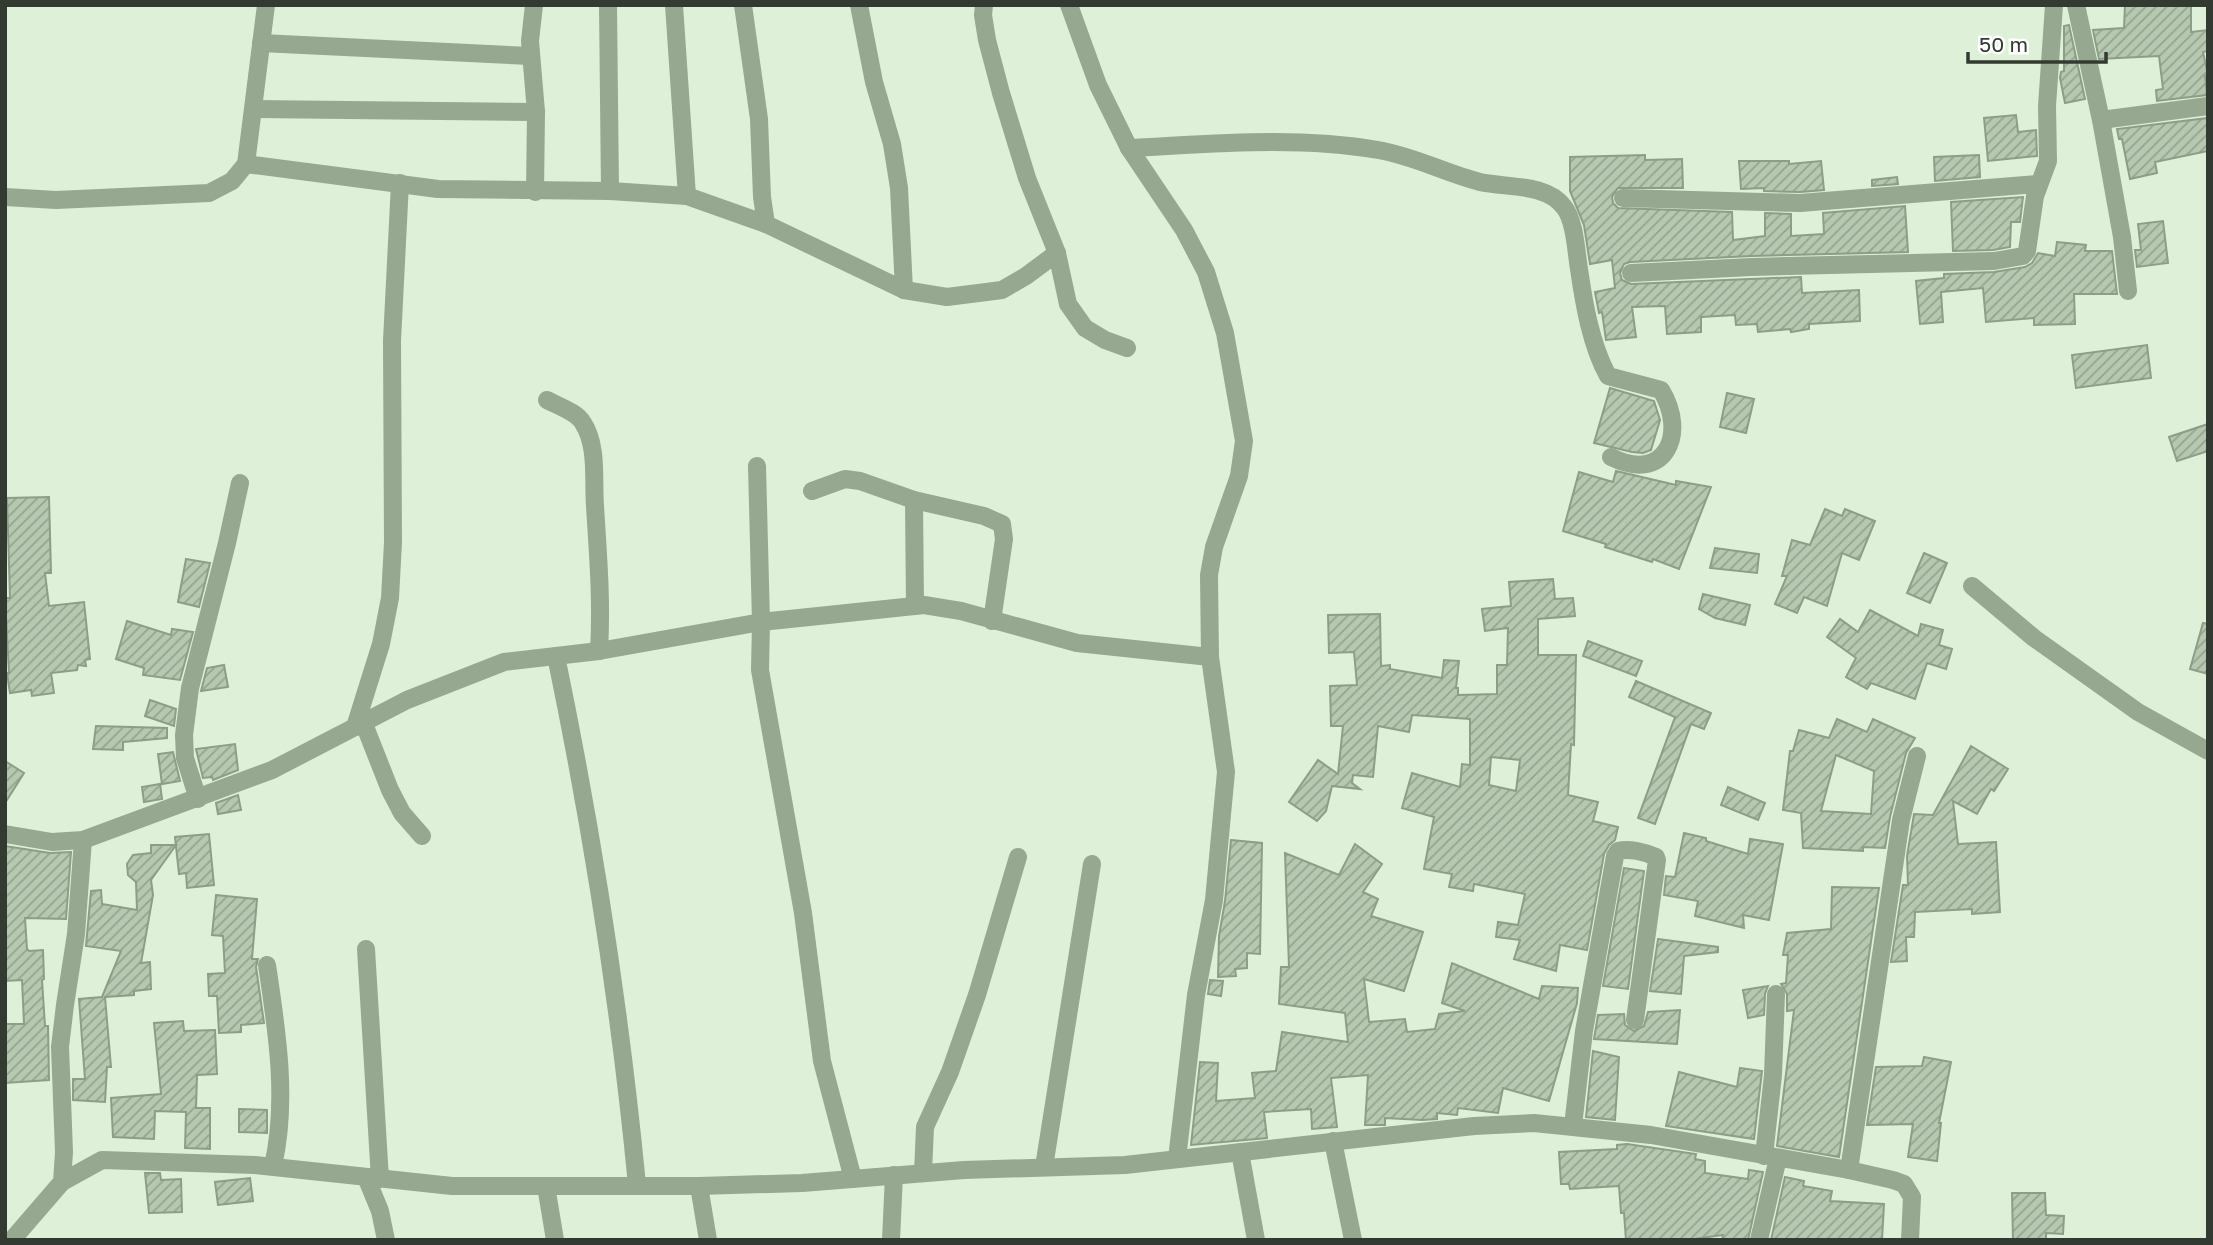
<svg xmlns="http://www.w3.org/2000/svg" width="2213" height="1245" viewBox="0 0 2213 1245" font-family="'Golos Text',sans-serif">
  <defs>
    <pattern id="building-hatch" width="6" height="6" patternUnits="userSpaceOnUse" patternTransform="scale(1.75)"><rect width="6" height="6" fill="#b6c8b0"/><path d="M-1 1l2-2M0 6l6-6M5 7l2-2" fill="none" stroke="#95a390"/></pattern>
  </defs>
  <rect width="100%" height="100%" fill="#def0d7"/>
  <g fill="url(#building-hatch)" stroke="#8d9e87" stroke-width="2" fill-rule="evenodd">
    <path d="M2125,5H2191V32L2208,30V51L2203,52L2208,75L2205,76L2207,95L2157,101L2156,90L2163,89L2159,56L2099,59L2093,30L2124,28Z"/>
    <path d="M2069,25L2085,99L2065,103L2060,78L2061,72L2064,71V26Z"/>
    <path d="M2016,115L2018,132L2036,130L2037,156L1988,161L1984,118Z"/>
    <path d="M2208,118V151L2155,162L2157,173L2130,179L2122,139H2119L2117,129Z"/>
    <path d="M1645,155V160L1682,159L1683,188H1618L1612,197L1613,203L1618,208L1732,212L1733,240L1765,236V213L1791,214V236L1824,234L1823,213L1905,206L1908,252L1751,256L1630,262L1624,264L1620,273L1622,280L1631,284L1801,277L1802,293L1859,290L1860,321L1809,324V329L1791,332L1790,329L1758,332L1757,324L1736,325L1735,315L1701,317V332L1667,334L1665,306L1632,307L1636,337L1606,340L1602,312L1599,313L1595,292L1615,288L1612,260L1590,264L1584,225L1570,191V157Z"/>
    <path d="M1979,155L1980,177L1935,181L1934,157Z"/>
    <path d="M1739,161H1789V164L1821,161L1824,190L1800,192L1764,191V188L1741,189Z"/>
    <path d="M1897,177L1898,184L1872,186V180Z"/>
    <path d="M2023,197L2020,222H2011L2010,247L1993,250L1953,251L1951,202Z"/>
    <path d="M2163,221L2168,263L2137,267L2135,250H2141L2138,224Z"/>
    <path d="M2057,242L2086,245L2085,251H2112L2117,294H2074L2075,324L2034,325V318L1986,322L1983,288L1941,292L1943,322L1920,324L1916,281L1944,278V274L1994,272L2025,267L2032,263L2038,253L2055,256Z"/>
    <path d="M2147,345L2151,378L2076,388L2072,355Z"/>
    <path d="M1610,388L1654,401L1660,420L1651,450L1643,453L1632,452L1594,443Z"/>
    <path d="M1727,393L1754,399L1746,433L1720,427Z"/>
    <path d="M2208,424V451L2177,461L2169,437Z"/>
    <path d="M1616,471L1676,485V481L1711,487L1679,569L1653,559L1652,562L1605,547L1606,544L1563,531L1579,472L1613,482Z"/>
    <path d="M49,497L51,573H45L49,606L84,602L90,659L85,660L86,666L78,665L77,670L51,673L54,693L32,696L31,690L10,693L7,673H9L5,598H10L7,498Z"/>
    <path d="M1825,509L1842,516L1845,509L1875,521L1859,560L1842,553L1827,606L1804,597L1797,613L1775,604L1787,576H1782L1792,540L1810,545Z"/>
    <path d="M1715,548L1759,554L1757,573L1710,568Z"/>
    <path d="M1924,553L1947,563L1930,603L1907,593Z"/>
    <path d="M186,559L210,563L199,607L178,602Z"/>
    <path d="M1553,579L1555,599L1573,598L1575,616L1538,619V655H1576L1574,745L1571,744L1568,795L1598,802L1593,821L1618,827L1615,840L1609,845L1604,854L1587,950L1560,945L1556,971L1514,959L1520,940L1496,937L1498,922L1518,925L1525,894L1474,884L1473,891L1449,887L1452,874L1424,869L1434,817L1402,808L1412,773L1460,787L1462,764L1470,765V719L1412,715L1409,732L1378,726L1373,777L1353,775L1352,783L1360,789L1332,786L1326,811L1317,821L1289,802L1318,760L1338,774L1343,726H1331L1330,686L1357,685L1354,652L1329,653L1328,615L1380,614L1381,666L1390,665V669L1442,678L1444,660L1459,661L1456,688H1458V695L1497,694V665H1507L1508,628L1485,631L1482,609L1511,606L1509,582ZM1491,757L1520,760L1516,791L1489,785Z"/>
    <path d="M1703,594L1750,605L1745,625L1715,618L1699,609Z"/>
    <path d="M1870,610L1918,636L1921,624L1943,630L1939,645L1952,649L1946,669L1927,663L1915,699L1871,683L1867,689L1846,677L1856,658L1827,637L1840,619L1858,632Z"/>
    <path d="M127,621L171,635L172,629L193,632L180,680L143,675L144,668L116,659Z"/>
    <path d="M2203,623L2208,624V674L2190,669Z"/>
    <path d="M1588,641L1642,661L1636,676L1583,656Z"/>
    <path d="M224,665L228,687L201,691L207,668Z"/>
    <path d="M1636,681L1711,713L1704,729L1691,724L1655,824L1638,818L1675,717L1629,697Z"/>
    <path d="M150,700L176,709L174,726L145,716Z"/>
    <path d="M1837,719L1867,732L1873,719L1915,738L1906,753L1890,817L1885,848L1863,847V851L1803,848L1801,813L1783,810L1790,751H1793L1799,730L1829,738ZM1836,755L1874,771L1871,814L1821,811Z"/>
    <path d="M96,726L167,728V738L123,742V750L93,749Z"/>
    <path d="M235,744L238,770L213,780L212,777L203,778L196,749Z"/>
    <path d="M1971,746L2008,769L1994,791L1991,789L1977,814L1953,801L1958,844L1996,842L2000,912L1972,914V909L1915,912L1914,937H1906L1907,961L1891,962L1903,885H1908L1907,856L1914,814L1933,815Z"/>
    <path d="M173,752L180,781L162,784L158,754Z"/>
    <path d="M5,761L24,773L5,803Z"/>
    <path d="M160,784L162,799L144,802L142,787Z"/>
    <path d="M1728,787L1765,803L1758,820L1721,805Z"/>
    <path d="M238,795L241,810L218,814L216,803Z"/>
    <path d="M1684,833L1706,838V841L1748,854L1750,839L1783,844L1769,920L1743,915L1744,928L1695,916L1698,901L1664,895L1666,876L1675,877Z"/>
    <path d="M209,834L214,885L187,888L186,873L179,874L175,837Z"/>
    <path d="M1231,840L1262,843L1260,954L1247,953V968L1235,969L1236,976L1218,977L1219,936L1225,901Z"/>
    <path d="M1355,844L1382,864L1363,892L1378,899L1371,916L1423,932L1404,991L1364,979L1369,1022L1405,1019L1407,1032L1435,1029L1439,1014L1465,1011L1442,1003L1452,963L1539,999L1542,986L1578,988L1577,1003L1549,1101L1503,1088L1498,1113L1458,1108L1457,1115L1437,1113V1119L1422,1120L1385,1118V1125H1365L1368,1075L1331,1078L1337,1127L1312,1129L1311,1109L1264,1112L1267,1138L1191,1145L1200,1062L1218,1063L1216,1101L1255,1098L1252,1073L1276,1071L1282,1032L1348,1042L1345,1013L1279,1004L1281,967H1289L1285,853L1339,875Z"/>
    <path d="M151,845H176L151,880L153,895L141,963L150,962L151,989L134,991V995L105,997L111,1067H107L105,1102L73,1100V1079H85L79,999L102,997L121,951L86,946L91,891L101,890L102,904L137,910L136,882L128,875L127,864L133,855L151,853Z"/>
    <path d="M5,846L50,853L71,852L66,919L25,918L27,949L29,951L43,950L44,979L42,980L45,1026H48L49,1080L5,1083V1024H24L22,980L5,981Z"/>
    <path d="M1624,868L1644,871L1628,989L1603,986Z"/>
    <path d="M1832,887L1879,888L1839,1157L1777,1146L1794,1010L1787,1011V994L1781,984L1786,983L1788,955H1783L1787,933L1831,929Z"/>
    <path d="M216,895L257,899L252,959H258L256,967L264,1023L241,1025V1032L219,1033L217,996H209L208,974L225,973L223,936L212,935Z"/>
    <path d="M1658,939L1718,947V952L1684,956L1681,994L1650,991Z"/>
    <path d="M1210,980L1223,981L1221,996L1208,994Z"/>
    <path d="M1768,986L1765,994L1764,1015L1748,1018L1743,990Z"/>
    <path d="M1680,1010L1677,1044L1594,1039L1598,1015L1624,1014L1625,1025L1634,1031L1644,1026L1648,1012Z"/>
    <path d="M183,1021L184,1031L215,1030L217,1074L197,1075L196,1108H210V1149L185,1148L186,1112L155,1111L154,1139L113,1137L111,1098L161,1094L154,1023Z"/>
    <path d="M1593,1051L1619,1057L1615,1120L1586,1117Z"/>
    <path d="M1924,1057L1951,1062L1939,1123H1941L1937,1161L1908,1157L1913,1124L1867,1125L1876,1067L1922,1066Z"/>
    <path d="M1740,1068L1762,1071L1754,1139L1666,1126L1679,1072L1737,1087Z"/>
    <path d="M239,1109L267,1110V1133L239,1132Z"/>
    <path d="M1627,1144L1696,1154L1695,1159L1705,1161V1173L1748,1179L1749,1170L1763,1172L1748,1240H1722L1723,1235L1687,1240H1626L1624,1213H1621L1619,1186L1570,1189L1569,1184H1561L1559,1152L1617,1149V1145Z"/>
    <path d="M145,1173H160L161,1180L181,1179L182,1212L149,1213Z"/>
    <path d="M1785,1177L1804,1181L1803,1186L1832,1191L1830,1201L1884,1204L1882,1240H1771Z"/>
    <path d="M250,1178L253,1201L218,1205L215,1182Z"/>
    <path d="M2012,1193H2045L2046,1215L2064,1216L2063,1234L2046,1233V1240H2013Z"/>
  </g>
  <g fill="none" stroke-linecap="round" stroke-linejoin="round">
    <g stroke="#96a890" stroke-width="18">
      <path d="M534,5L530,41L536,112L535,192"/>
      <path d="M608,5L610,191"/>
      <path d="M674,5L687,196"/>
      <path d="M743,5L759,119L762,197L766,224"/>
      <path d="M859,5L874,82L892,144L899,188L904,290"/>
      <path d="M984,5L983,15L987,40L1001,93L1027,178L1057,253L1068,304L1085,328L1105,340L1127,348"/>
      <path d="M1069,5L1098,85L1129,148L1184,230L1206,272L1225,333L1244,441L1239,476L1214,547L1209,575L1210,657L1226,772L1214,900L1196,995L1177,1159"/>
      <path d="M2076,5L2101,120L2122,237L2128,291"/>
      <path d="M261,43L530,56"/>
      <path d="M254,109L536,112"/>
      <path d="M2101,120L2208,106"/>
      <path d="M1129,148C1212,144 1296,136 1378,150C1414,156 1445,173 1480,182C1507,188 1546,183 1564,207C1575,221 1576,251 1579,269C1584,304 1591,345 1608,376L1661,390C1688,434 1665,484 1611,457"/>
      <path d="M246,164L438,189L610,191L687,196L766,224L904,290L947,297L1002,290L1026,276L1057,253"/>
      <path d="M5,197L56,200L209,193L232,181L246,164L266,5"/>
      <path d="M1623,198L1800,203L2038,184"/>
      <path d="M1631,273L1751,267L1994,261L2023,256L2027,251L2035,196L2048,161L2047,106L2054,5"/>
      <path d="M547,400C558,406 577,412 583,423C598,446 593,480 595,506C598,555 602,602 599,651"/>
      <path d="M757,466L761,622L760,670L803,913L822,1061L853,1179"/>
      <path d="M812,491L845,479L860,481L914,500L984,516L1002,524L1004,539L992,621"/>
      <path d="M914,500L915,606"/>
      <path d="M1972,586L2034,638L2138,712L2208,751"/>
      <path d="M556,656C592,830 620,1007 637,1185"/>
      <path d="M364,724L390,790L402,813L422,836"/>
      <path d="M355,727L381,644L390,598L393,542L392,341L400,183"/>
      <path d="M198,799L185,758L184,735L190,688L227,543L240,483"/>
      <path d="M5,834L52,842L83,840L272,770L407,700L504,662L599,651L761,622L924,605L961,611L1077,643L1210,657"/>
      <path d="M366,949L380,1179"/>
      <path d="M267,965C277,1031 288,1101 273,1166"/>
      <path d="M1573,1126L1584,1031L1615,856L1618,851C1629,848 1645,852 1656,857L1657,860L1635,1020"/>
      <path d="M1333,1141L1353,1240"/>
      <path d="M1240,1152L1256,1240"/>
      <path d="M1764,1156L1773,1075L1776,994"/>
      <path d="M1044,1167L1092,864"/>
      <path d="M1849,1170L1901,820L1917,756"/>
      <path d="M923,1173L925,1127L950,1072L977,995L1018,857"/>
      <path d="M366,1177L380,1211L386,1240"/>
      <path d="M62,1182L102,1160L255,1165L452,1186H699L802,1183L964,1170L1125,1165L1474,1126L1534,1123L1651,1135L1849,1170L1893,1180L1904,1184L1912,1197L1910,1240"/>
      <path d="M546,1186L555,1240"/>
      <path d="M699,1186L708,1240"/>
      <path d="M12,1240L62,1182L64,1152L60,1047L65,1005L76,934L83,840"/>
      <path d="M891,1240L894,1175"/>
      <path d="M1759,1240L1778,1158"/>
    </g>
  </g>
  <rect width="2213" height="1245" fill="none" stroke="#333a31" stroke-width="14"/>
  <path d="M1968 52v10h138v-10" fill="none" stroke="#333a31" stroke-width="3.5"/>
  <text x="1979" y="52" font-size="21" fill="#333a31" stroke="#ffffff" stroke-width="5" paint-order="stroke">50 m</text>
</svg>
